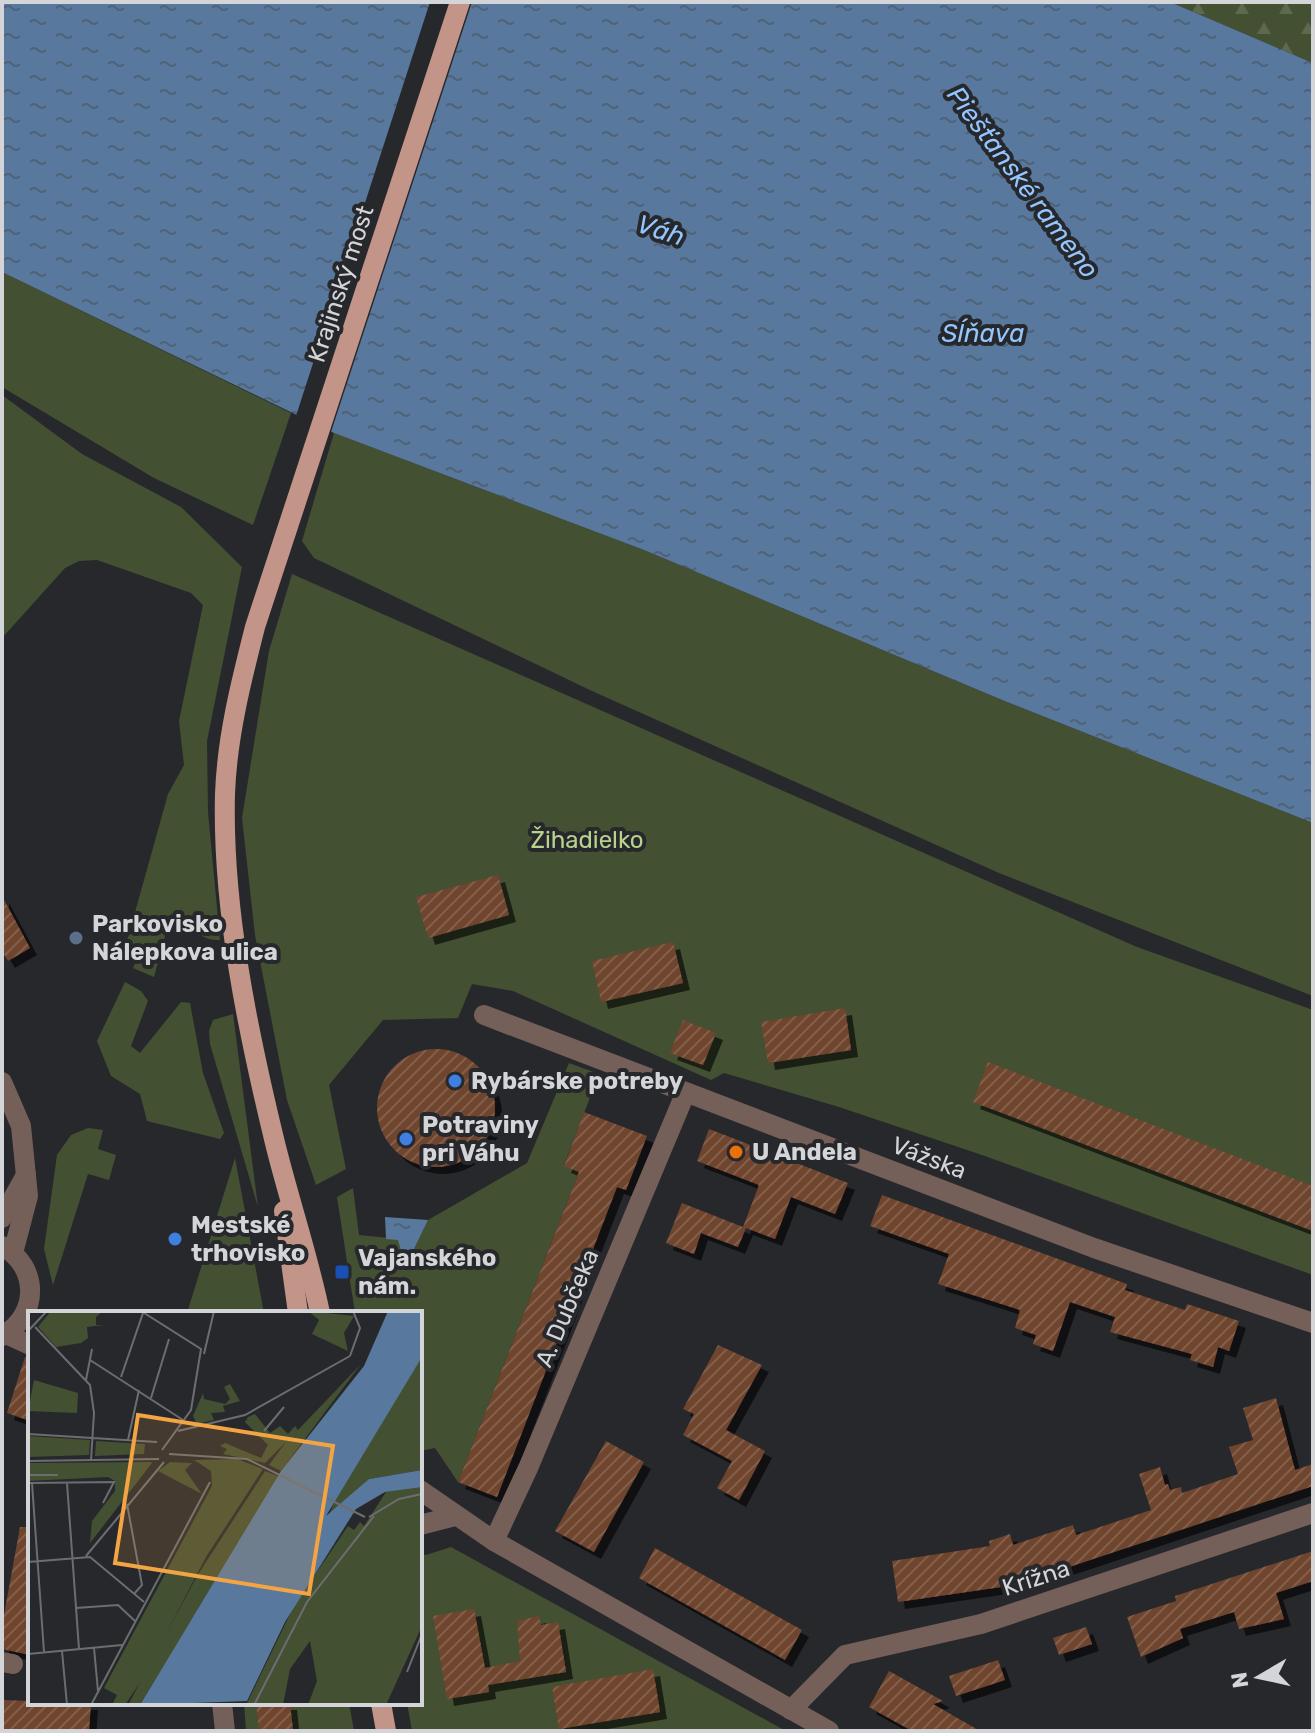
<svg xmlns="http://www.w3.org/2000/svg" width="1315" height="1733" viewBox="0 0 1315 1733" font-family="Rubik,sans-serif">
  <defs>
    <pattern id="forest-firs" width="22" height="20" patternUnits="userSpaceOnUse" patternTransform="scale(2)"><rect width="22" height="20" fill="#445032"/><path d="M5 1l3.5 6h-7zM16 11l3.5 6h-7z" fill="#5e684f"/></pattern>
    <pattern id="water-ripples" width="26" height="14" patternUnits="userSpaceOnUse" patternTransform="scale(2)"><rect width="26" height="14" fill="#59789d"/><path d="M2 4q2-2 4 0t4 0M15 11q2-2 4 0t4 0" fill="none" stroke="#4f6278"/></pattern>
    <pattern id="building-hatch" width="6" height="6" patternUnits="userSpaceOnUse" patternTransform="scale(2)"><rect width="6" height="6" fill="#6f442f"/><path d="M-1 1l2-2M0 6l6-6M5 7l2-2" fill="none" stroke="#835e4c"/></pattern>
    <filter id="shadow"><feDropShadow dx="7" dy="7" stdDeviation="0" flood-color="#0009"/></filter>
  </defs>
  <rect width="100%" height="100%" fill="#27282c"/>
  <g fill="#445032">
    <path d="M2,272L291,413L253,525L154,478L2,387Z"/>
    <path d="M2,395L82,454L181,507L242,567L207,741L208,812L220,940C195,942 191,917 171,914L154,977L133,968L137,959L127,941L168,794L184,765L179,721L203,605L191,593L97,560L79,561L65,568L2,638Z"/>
    <path d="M334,433L644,550L1007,702L1313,823V996L999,873L592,691L314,558L302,541Z"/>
    <path d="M292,574L1137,947L1313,1010V1275L982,1155L839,1107L724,1073L711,1080L513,991L472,984L458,1018L383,1020L329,1085L346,1169L316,1185L287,1100L255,935L242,818L269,651Z"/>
    <path d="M125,982L141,991L148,1001L131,1046L140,1053L181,1002L190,1003L203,1073L224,1133L220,1139L147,1121L140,1094L111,1076L97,1041Z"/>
    <path d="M233,1014L258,1207L210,1044L209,1031L213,1020Z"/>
    <path d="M569,1063L599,1074L564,1165L579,1172L458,1482L435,1448L420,1451V1313H355L337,1197L353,1188L359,1235L398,1239L410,1256L428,1220L527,1163Z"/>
    <path d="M88,1128L103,1130L98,1149L116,1155L109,1180L88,1174L53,1285L44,1249L57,1155L71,1135Z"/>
    <path d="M235,1158L264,1313H187Z"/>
    <path d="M451,1547L786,1731H412L407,1703H420V1553L426,1555Z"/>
    <path d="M244,1703H349L354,1731H246Z"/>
  </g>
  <path fill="url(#forest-firs)" d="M1170,2H1313V63Z"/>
  <g fill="url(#water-ripples)">
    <path d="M2,2H1170L1313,63V823L1007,702L644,550L334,433L2,272Z"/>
    <path d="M385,1217L428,1220L410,1257L402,1254L398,1240L386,1239Z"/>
  </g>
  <path fill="#27282c" d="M430,2H472L330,435L295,419Z"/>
  <g fill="url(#building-hatch)" filter="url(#shadow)">
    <path d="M498,875L509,915L428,938L416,897Z"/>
    <path d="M2,896L30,948L8,961L2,951Z"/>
    <path d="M673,942L683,983L601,1002L592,961Z"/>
    <path d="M845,1008L851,1050L768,1063L761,1022Z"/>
    <path d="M683,1020L716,1033L703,1065L670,1053Z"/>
    <circle cx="436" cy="1108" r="59"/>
    <path d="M988,1062L1313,1186V1231L973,1102Z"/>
    <path d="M584,1112L647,1136L626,1190L617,1187L497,1497L458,1482L579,1172L564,1166Z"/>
    <path d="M709,1129L848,1183L835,1214L791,1197L775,1239L746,1228L738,1247L701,1233L694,1254L666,1243L682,1203L743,1227L759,1185L697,1161Z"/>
    <path d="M882,1195L1127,1284L1125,1290L1185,1310L1187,1304L1239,1321L1229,1351L1218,1347L1213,1367L1190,1360L1192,1354L1110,1332L1115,1317L1070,1302L1053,1351L1033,1344L1036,1335L1015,1328L1020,1310L938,1284L949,1254L870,1226Z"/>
    <path d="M718,1345L762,1365L726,1430L765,1451L739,1500L717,1488L732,1461L683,1435L694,1414L683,1409Z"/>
    <path d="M25,1357L30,1358V1421L7,1413Z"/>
    <path d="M1276,1398L1295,1470L1313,1464V1486L1015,1585L898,1602L892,1561L990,1546L989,1541L1010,1534L1013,1545L1073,1525L1076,1535L1151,1510L1139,1474L1160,1467L1165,1485L1168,1484L1170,1490L1181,1487L1182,1493L1238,1474L1229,1447L1253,1440L1243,1408Z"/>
    <path d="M606,1441L644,1462L594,1552L555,1531Z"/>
    <path d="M20,1527H30V1655L2,1649V1626Z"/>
    <path d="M655,1548L802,1630L785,1660L639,1578Z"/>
    <path d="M1313,1551V1581L1276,1593L1284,1619L1239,1629L1234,1612L1180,1629L1183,1638L1141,1657L1127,1617L1176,1601L1175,1596Z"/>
    <path d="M474,1609L485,1668L520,1661L517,1621L539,1616L541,1625L558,1622L566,1672L488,1685L489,1692L447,1699L433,1616Z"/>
    <path d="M1086,1627L1092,1644L1059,1655L1053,1638Z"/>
    <path d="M998,1660L1005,1680L956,1696L949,1676Z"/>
    <path d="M653,1669L660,1712L559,1729L552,1687Z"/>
    <path d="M889,1671L943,1701L933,1704L980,1731H912L869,1707Z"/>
    <path d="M2,1700L91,1703L89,1731H2Z"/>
    <path d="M256,1703H290L293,1731H259Z"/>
  </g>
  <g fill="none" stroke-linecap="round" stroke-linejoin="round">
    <g stroke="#755f59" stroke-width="20">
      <path d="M484,1015L1094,1248L1313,1323"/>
      <path d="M2,1082L21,1126L28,1196L13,1253"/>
      <path d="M2,1218L26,1175"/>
      <path d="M2,1246C39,1266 40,1315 2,1336"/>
      <path d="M6,1334L30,1345"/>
      <path d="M420,1490L494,1541L829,1731"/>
      <path d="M420,1525L455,1516"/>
      <path d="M494,1541L529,1466L685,1094"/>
      <path d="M2,1662L13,1664"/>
      <path d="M222,1703L225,1731"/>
      <path d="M791,1710L845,1655L981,1624L1313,1513"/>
    </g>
    <g stroke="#c29588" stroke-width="20">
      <path d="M284,1211L298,1313"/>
      <path d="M320,1313C308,1255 289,1200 275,1143C248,1032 222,908 225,794C227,737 241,682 255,627L460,2"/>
      <path d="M381,1703L386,1731"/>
    </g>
  </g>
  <circle fill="#5c6f8a" stroke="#27282c" stroke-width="3" cx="76" cy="938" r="8"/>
  <g fill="#3f7fe0" stroke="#27282c" stroke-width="3">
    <circle cx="455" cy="1081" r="8"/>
    <circle cx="406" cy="1139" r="8"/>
    <circle cx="175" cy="1239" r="8"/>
  </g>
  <circle fill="#e8710a" stroke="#27282c" stroke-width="3" cx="736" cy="1152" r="8"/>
  <rect fill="#1a4fb4" stroke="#27282c" stroke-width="3" x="334" y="1264" width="16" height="16" rx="4"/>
  <g text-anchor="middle" stroke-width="8" stroke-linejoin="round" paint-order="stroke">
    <g font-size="24" fill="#d4d5d8" stroke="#27282c">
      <text transform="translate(341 284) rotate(-72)" y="8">Krajinský most</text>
      <text transform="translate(929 1158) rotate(21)" y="8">Vážska</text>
      <text transform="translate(567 1308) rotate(-67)" y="8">A. Dubčeka</text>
      <text transform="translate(1036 1578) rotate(-18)" y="8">Krížna</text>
    </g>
    <g font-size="24" fill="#b6d28c" stroke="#27282c">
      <text x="587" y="848">Žihadielko</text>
    </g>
    <g font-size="24" font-weight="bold" fill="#d4d5d8" stroke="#27282c" text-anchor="start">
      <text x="92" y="932">Parkovisko<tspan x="92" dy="28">Nálepkova ulica</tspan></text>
      <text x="471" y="1089">Rybárske potreby</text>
      <text x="422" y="1133">Potraviny<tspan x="422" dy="28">pri Váhu</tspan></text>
      <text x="752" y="1160">U Andela</text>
      <text x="191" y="1233">Mestské<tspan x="191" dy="28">trhovisko</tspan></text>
      <text x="358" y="1266">Vajanského<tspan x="358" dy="28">nám.</tspan></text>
    </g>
    <g font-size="26" font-style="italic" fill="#93c5ff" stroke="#27282c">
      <text transform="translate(1023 182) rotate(53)" y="9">Piešťanské rameno</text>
      <text transform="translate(661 230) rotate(18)" y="9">Váh</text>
      <text x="983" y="342">Sĺňava</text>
    </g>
  </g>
  <g transform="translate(28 1311)">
    <rect width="394" height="394" fill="#27282c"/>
    <path d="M23,0H75L68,6V14H76L59,16L60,27L53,32L28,36L10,16ZM280,0L326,5L316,22L320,40L284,23L291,9ZM394,46V159L341,168L300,207L312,176ZM333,53L253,160L241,154L258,131L237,152L195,143L199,138L192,135L197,132L233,147L240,134L217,111L220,106L227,103L242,122L252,115L260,123L267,115L270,119ZM6,69L50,82L49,102L0,100ZM202,73L212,90L195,95L197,101L183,102L186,109L169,113L165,105L175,82L176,88L197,93L202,88L196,76ZM0,125L62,129L61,144L0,146ZM68,130L117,133L116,143L67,145ZM209,148L235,158L178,246L115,367L97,394H84L89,384L76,377L184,175L183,160L166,149ZM142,151L164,152L157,159L174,183L130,160ZM0,152L123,151L124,152L62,232L64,210L87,180V170L80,166L0,170ZM237,160L250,165L232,197L112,394H100L169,265Z" fill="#445032"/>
    <path d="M394,174V315L358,394H280L289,370L282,330L262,358L255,394H218L266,295L320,215L326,219L332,211L336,215L358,181Z" fill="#445032"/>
    <path d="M360,0H394V46L298,205L341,168L394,159V176L357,181L328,198L257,311L219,390L112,394L253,160L336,55Z" fill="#59789d"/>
    <path fill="none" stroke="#6c6d71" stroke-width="2" d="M113,0L173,38L163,99L134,139M7,16L62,74L66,102L63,149M0,20L19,0M176,43L186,0M322,45L332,17L325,0M62,49L155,109M93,66L115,2M58,69L64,38M123,87L141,28M150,120L217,104L322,45M236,120L256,96M0,123L129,131M100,129L111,79M141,143L219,148L337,206M0,150L131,148M0,164H30M2,172L86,171L75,192M4,172L16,341M39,172L51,338M99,193L114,274L106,283M341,206L371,188L394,183M58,245L136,151M0,251L62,246L116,291M48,297L90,294L107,310M66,337L70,380M34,340L39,394M0,343L94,334M379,361L394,323M63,394L182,171M226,394L279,291L346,205"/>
    <path fill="#f3a443" fill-opacity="0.15" stroke="#f3a443" stroke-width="4" d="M110,104L305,135L281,283L87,252Z"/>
    <rect width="394" height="394" fill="none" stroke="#d4d5d8" stroke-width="4"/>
  </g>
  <rect width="1315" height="1733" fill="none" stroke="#d4d5d8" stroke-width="8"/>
  <g transform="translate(1259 1677) rotate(261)" stroke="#27282c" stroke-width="6" paint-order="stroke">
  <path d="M0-6L14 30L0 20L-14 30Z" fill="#d4d5d8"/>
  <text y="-12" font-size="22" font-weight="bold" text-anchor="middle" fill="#d4d5d8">N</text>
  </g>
</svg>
